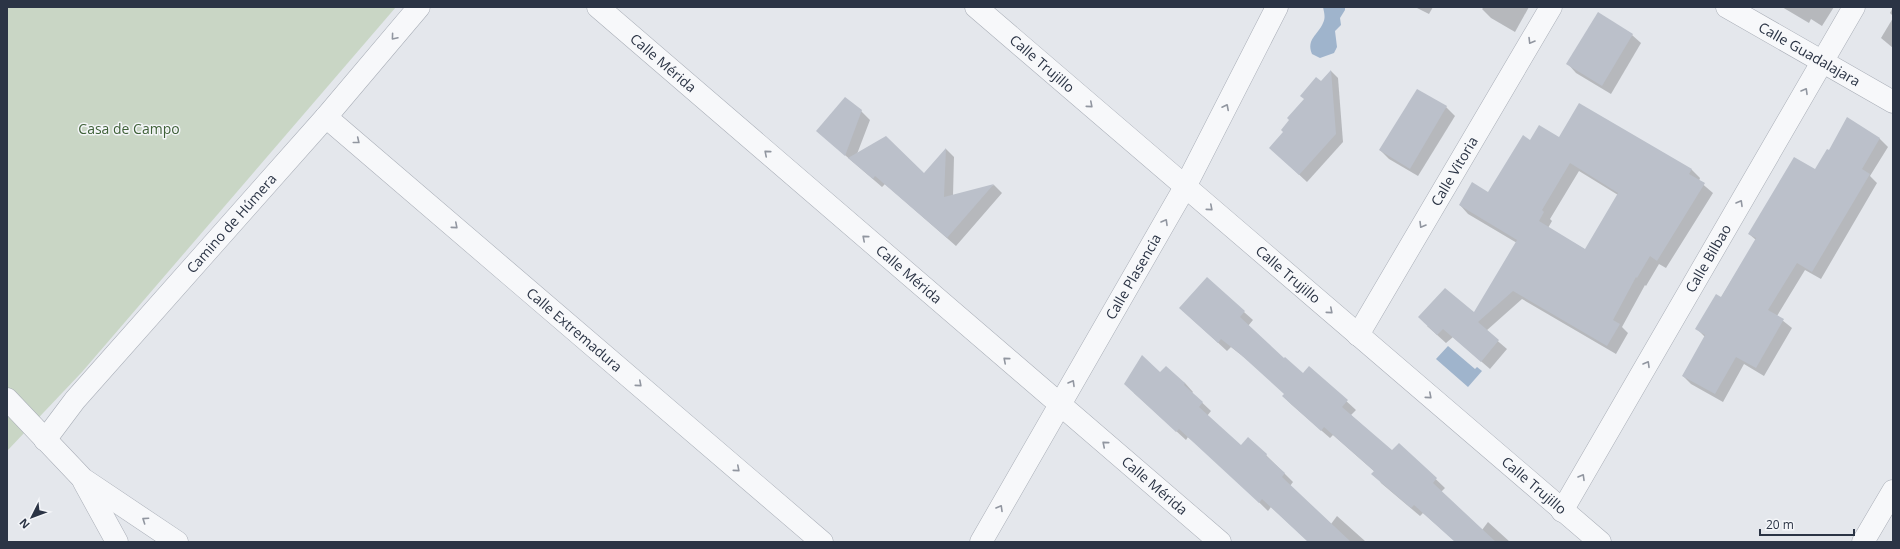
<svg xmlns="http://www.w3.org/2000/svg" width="1900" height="549" viewBox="0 0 1900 549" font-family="'Open Sans',sans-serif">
  <rect width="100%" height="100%" fill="#e4e7ec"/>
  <path fill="#c9d6c5" d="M7,7H396L82,372L7,451Z"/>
  <g fill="#9fb4cc">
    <path d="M1323,7H1345V10L1340,18L1341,25L1335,31L1337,47L1334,53L1320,58L1312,54C1306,39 1318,35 1323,23C1326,18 1324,12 1323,7Z"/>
    <path d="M1448,346L1475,369L1477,367L1482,371L1468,387L1436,359Z"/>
  </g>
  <g fill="#0003" fill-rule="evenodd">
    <path d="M1415,7H1433L1429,14Z"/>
    <path d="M1484,7H1529L1515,32L1491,18L1482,9Z"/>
    <path d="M1782,7H1834L1822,26L1811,19L1809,23Z"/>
    <path d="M1893,7V16L1890,13Z"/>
    <path d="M1893,18V48L1881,38Z"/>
    <path d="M1632,35L1641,43L1611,94L1576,73L1568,64Z"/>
    <path d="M1331,71L1338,78L1343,142L1307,182L1278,155L1285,132L1321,82Z"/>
    <path d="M1580,105L1692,170L1700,178L1699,181L1713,193L1666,268L1659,264L1646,286L1645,285L1622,327L1628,333L1616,354L1522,299L1486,331L1507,349L1490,369L1453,337L1446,343L1427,326L1474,314L1517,243L1468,214L1460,205L1489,193L1531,141L1560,138ZM1579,171L1618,195L1586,250L1548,228L1552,221L1550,219Z"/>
    <path d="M1446,107L1455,116L1418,176L1389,159L1380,150Z"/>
    <path d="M861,111L870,120L857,154L924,175L946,149L954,157L953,196L994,185L1002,193L956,246L885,184L882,187L817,131Z"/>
    <path d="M1848,119L1880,139L1888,147L1870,176L1877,183L1821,279L1805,270L1777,316L1792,328L1764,376L1744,364L1723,402L1691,384L1683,376L1705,337L1697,329L1721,298L1756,240L1749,234L1815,171L1830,151Z"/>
    <path d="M1180,308L1244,312L1253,320L1248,326L1284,360L1303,374L1309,367L1356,410L1351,415L1392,452L1399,444L1445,488L1441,492L1482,530L1488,522L1510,542H1456L1423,513L1420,516L1381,483L1375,472L1333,435L1330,438L1292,405L1283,396L1285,394L1250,362L1231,347L1227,351Z"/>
    <path d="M1160,373L1185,383L1193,392L1192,393L1211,411L1207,416L1241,447L1266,455L1293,482L1290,486L1331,524L1337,516L1365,541L1309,542L1271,507L1268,511L1231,475L1188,437L1186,440L1134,393Z"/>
  </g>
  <g fill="#bbc0ca" fill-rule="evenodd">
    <path d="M1598,12L1633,34L1602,86L1566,64Z"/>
    <path d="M1331,70L1336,134L1299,175L1269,148L1283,132L1281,130L1289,120L1287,118L1304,99L1300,96L1316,77L1321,81Z"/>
    <path d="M1417,89L1447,106L1410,169L1379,150Z"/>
    <path d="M845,97L862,110L845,156L816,131Z"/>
    <path d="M1579,103L1692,169L1689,174L1705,183L1657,261L1650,256L1637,278L1636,277L1613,320L1620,324L1607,346L1513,291L1478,322L1499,340L1481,362L1443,329L1437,335L1418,317L1445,288L1474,312L1517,240L1459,205L1472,182L1488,192L1523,135L1530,140L1539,125L1559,137ZM1570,163L1618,193L1585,249L1539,221L1544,212L1542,210Z"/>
    <path d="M1847,117L1880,138L1862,169L1870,174L1812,272L1797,263L1768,310L1784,319L1756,368L1736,357L1715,394L1682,376L1705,335L1695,329L1716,294L1721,297L1756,238L1748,234L1794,157L1815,169L1827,149L1829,150Z"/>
    <path d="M886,136L924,173L946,148L944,197L994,184L947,238L875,176L873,179L848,158Z"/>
    <path d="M1207,277L1245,311L1240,317L1284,358L1285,357L1303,373L1309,366L1348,400L1342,407L1392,450L1399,443L1437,478L1433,483L1496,542H1455L1414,505L1411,508L1371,474L1374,471L1324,427L1321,431L1282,396L1284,394L1240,354L1221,339L1218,343L1179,308Z"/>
    <path d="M1142,355L1160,372L1166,366L1185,383L1184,385L1203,402L1199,407L1241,445L1248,437L1267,454L1266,456L1285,473L1282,477L1351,542H1308L1262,499L1259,503L1179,429L1176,432L1124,384Z"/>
  </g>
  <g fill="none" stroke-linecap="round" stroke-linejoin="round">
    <g stroke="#a9aeb7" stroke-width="23">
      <g id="street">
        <path id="s1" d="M598,7L1220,542"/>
        <path id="s2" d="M976,7L1600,542"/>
        <path id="s3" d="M1727,7L1893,102"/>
        <path id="s4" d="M326,117L822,542"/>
        <path id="s5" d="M1358,335L1551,7"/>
        <path d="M7,399L83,479L177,542"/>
        <path id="s6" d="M45,440L75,400L326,117L419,7"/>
        <path d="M84,482L117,542"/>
        <path id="s7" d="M1562,511L1854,7"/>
        <path id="s8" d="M981,542L1185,187L1277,7"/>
        <path d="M1863,542L1893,491"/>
      </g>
    </g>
    <use href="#street" stroke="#f7f8fa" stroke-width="22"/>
  </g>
  <defs><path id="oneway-chevron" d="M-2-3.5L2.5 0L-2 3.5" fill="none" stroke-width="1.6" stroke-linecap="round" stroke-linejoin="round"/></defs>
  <g stroke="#9196a0">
    <use href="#oneway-chevron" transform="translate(394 37) rotate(130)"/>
    <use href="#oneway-chevron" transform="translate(1531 41) rotate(121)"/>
    <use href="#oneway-chevron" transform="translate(1805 91) rotate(-60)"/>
    <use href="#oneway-chevron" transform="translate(1090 105) rotate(41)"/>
    <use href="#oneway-chevron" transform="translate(1226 107) rotate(-63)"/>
    <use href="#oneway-chevron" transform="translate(357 141) rotate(39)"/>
    <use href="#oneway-chevron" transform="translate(767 153) rotate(-139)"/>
    <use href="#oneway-chevron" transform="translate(1740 203) rotate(-60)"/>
    <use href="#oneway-chevron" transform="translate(1210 208) rotate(41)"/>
    <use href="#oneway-chevron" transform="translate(1165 222) rotate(-60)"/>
    <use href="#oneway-chevron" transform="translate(1422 225) rotate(121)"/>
    <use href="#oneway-chevron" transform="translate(455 226) rotate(41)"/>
    <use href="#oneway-chevron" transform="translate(865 238) rotate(-139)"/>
    <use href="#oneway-chevron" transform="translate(1330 311) rotate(41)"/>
    <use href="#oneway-chevron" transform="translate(1006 360) rotate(-139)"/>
    <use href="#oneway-chevron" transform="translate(1647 364) rotate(-60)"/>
    <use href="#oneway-chevron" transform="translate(1072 383) rotate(-60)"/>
    <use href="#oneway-chevron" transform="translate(639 384) rotate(41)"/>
    <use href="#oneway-chevron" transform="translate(1429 396) rotate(41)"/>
    <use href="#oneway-chevron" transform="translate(1105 444) rotate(-140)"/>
    <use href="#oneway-chevron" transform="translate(737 469) rotate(41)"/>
    <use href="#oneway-chevron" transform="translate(1582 477) rotate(-60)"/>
    <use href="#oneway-chevron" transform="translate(1000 508) rotate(-60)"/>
    <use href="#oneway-chevron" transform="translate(145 520) rotate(-146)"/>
  </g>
  <g text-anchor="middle" stroke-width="3" stroke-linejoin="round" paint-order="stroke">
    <g font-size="14" fill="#2b3445" stroke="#f4f6f9">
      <text dy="5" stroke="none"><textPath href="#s3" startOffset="95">Calle Guadalajara</textPath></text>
      <text dy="5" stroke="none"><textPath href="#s1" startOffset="86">Calle Mérida</textPath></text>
      <text dy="5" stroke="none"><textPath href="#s2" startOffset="87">Calle Trujillo</textPath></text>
      <text dy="5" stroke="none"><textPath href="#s5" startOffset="190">Calle Vitoria</textPath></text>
      <text dy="5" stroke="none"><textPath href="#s6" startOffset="286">Camino de Húmera</textPath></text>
      <text dy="5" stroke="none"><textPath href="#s7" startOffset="292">Calle Bilbao</textPath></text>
      <text dy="5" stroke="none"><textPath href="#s1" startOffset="410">Calle Mérida</textPath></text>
      <text dy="5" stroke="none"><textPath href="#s2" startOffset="411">Calle Trujillo</textPath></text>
      <text dy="5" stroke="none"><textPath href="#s8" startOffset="306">Calle Plasencia</textPath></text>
      <text dy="5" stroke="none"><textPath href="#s4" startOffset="327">Calle Extremadura</textPath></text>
      <text dy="5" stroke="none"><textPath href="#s1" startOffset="734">Calle Mérida</textPath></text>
      <text dy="5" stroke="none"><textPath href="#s2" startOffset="735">Calle Trujillo</textPath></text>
    </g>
    <g font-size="14" fill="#3f6138" stroke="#f4f6f9">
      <text x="129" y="134">Casa de Campo</text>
    </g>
  </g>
  <rect width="1900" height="549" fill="none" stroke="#2b3445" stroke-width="16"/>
  <g transform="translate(32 517) rotate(228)" stroke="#f4f6f9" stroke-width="3" paint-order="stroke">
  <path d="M0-3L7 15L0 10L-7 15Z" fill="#2b3445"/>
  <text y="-6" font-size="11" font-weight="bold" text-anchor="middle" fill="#2b3445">N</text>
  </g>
  <path d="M1760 529v6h94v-6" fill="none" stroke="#2b3445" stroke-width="2"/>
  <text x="1766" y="529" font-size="12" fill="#2b3445" stroke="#f4f6f9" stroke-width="3" paint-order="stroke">20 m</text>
</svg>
